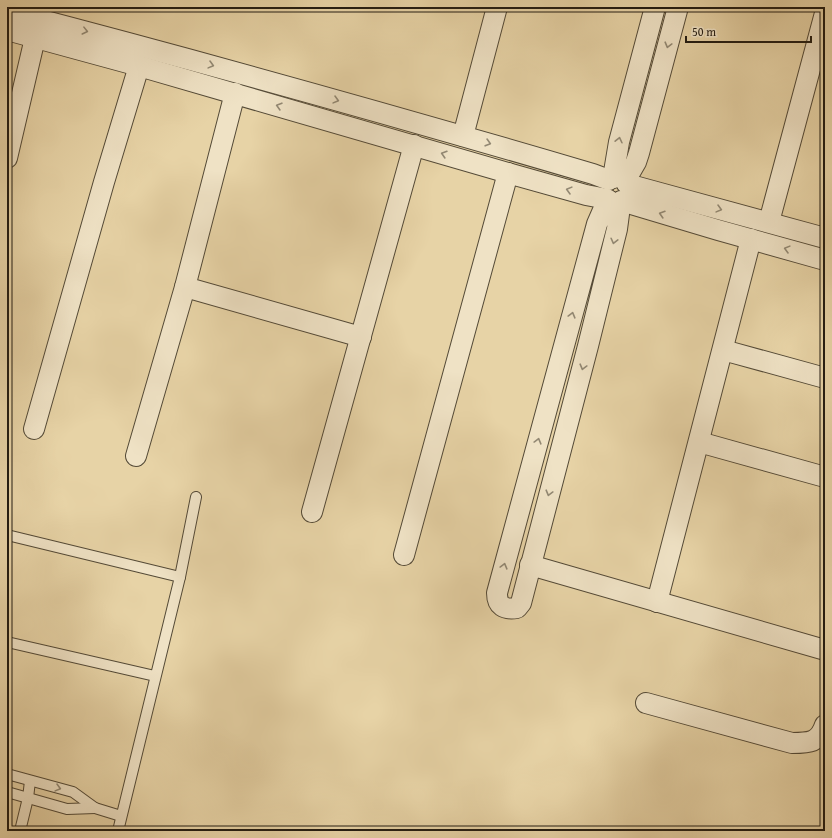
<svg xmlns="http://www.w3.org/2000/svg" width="832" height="838" viewBox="0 0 832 838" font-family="'Gentium Book Plus',serif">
  <rect width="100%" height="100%" fill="#e7d3a6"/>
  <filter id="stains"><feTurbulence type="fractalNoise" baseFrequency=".005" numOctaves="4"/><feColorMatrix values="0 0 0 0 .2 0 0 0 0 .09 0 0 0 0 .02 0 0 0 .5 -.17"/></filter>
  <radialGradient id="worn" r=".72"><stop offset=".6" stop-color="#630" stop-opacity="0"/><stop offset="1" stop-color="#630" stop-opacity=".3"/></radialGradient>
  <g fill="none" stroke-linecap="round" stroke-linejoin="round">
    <g stroke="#544a37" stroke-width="12">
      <g id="lane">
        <path d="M7,535L180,577"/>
        <path d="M7,642L155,676"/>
        <path d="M7,774L73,792L95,808L121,816"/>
        <path d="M7,792L67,809L95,808"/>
        <path d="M20,831L28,798L30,781"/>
        <path d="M118,831L180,577L196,497"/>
      </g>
    </g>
    <g stroke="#544a37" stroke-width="22">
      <g id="street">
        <path d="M7,11C203,62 399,117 593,174L609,180"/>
        <path d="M7,30L139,66L508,173L586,195L607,199"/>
        <path d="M463,136L497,7"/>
        <path d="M7,158L35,38"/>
        <path d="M613,178L619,142L655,7"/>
        <path d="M625,181L636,162L639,153L678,7"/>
        <path d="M627,184L825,238"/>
        <path d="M610,201L604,208L597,224L497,593C497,606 504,610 517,608L521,603L588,346L617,229L619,214L618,203"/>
        <path d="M621,201L718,230L825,260"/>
        <path d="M769,222L825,13"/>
        <path d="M185,287L361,337"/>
        <path d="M723,350L825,378"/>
        <path d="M34,429L104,182L139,66"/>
        <path d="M699,442L825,477"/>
        <path d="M136,456L185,287L235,93"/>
        <path d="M312,512L414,145"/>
        <path d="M404,555L508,173"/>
        <path d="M530,565L825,650"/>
        <path d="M657,602L751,239"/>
        <path d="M646,703L792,743C809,743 819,743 825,725"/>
      </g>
    </g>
    <use href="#lane" stroke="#efe2c5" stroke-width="10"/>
    <use href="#street" stroke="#efe2c5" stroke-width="20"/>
  </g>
  <defs><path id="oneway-chevron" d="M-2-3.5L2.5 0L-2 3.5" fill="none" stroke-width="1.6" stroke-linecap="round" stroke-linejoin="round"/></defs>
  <g stroke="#938974">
    <use href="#oneway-chevron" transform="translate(85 31) rotate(14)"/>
    <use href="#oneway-chevron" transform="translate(668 45) rotate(105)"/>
    <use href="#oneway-chevron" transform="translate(211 65) rotate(15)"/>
    <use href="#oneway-chevron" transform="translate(336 100) rotate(15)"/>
    <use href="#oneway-chevron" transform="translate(279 106) rotate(-164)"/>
    <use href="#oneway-chevron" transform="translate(619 140) rotate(-77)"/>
    <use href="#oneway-chevron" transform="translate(488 143) rotate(16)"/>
    <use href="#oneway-chevron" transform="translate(444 154) rotate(-163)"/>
    <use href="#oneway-chevron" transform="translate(569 190) rotate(-165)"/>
    <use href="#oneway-chevron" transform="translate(719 209) rotate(15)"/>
    <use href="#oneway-chevron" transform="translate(662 214) rotate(-163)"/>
    <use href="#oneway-chevron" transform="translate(614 241) rotate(104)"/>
    <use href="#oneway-chevron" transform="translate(787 249) rotate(-165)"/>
    <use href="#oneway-chevron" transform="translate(572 315) rotate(-75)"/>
    <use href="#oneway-chevron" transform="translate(583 367) rotate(105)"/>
    <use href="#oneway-chevron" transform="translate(538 441) rotate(-75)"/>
    <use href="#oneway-chevron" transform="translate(549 493) rotate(105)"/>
    <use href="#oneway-chevron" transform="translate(504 566) rotate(-75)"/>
    <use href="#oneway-chevron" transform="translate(58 788) rotate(15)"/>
  </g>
  <rect width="832" height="838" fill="none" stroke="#e7d3a6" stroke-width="24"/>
  <rect x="8" y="8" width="816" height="822" fill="none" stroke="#231c12" stroke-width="2"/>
  <rect x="12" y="12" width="808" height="814" fill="none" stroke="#231c12"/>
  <path d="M686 36v6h125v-6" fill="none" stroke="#231c12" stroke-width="2"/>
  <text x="692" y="36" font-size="12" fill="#231c12" stroke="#efe2c5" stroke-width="3" paint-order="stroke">50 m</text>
  <rect width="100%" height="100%" filter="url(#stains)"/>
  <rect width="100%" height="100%" fill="url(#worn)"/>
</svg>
